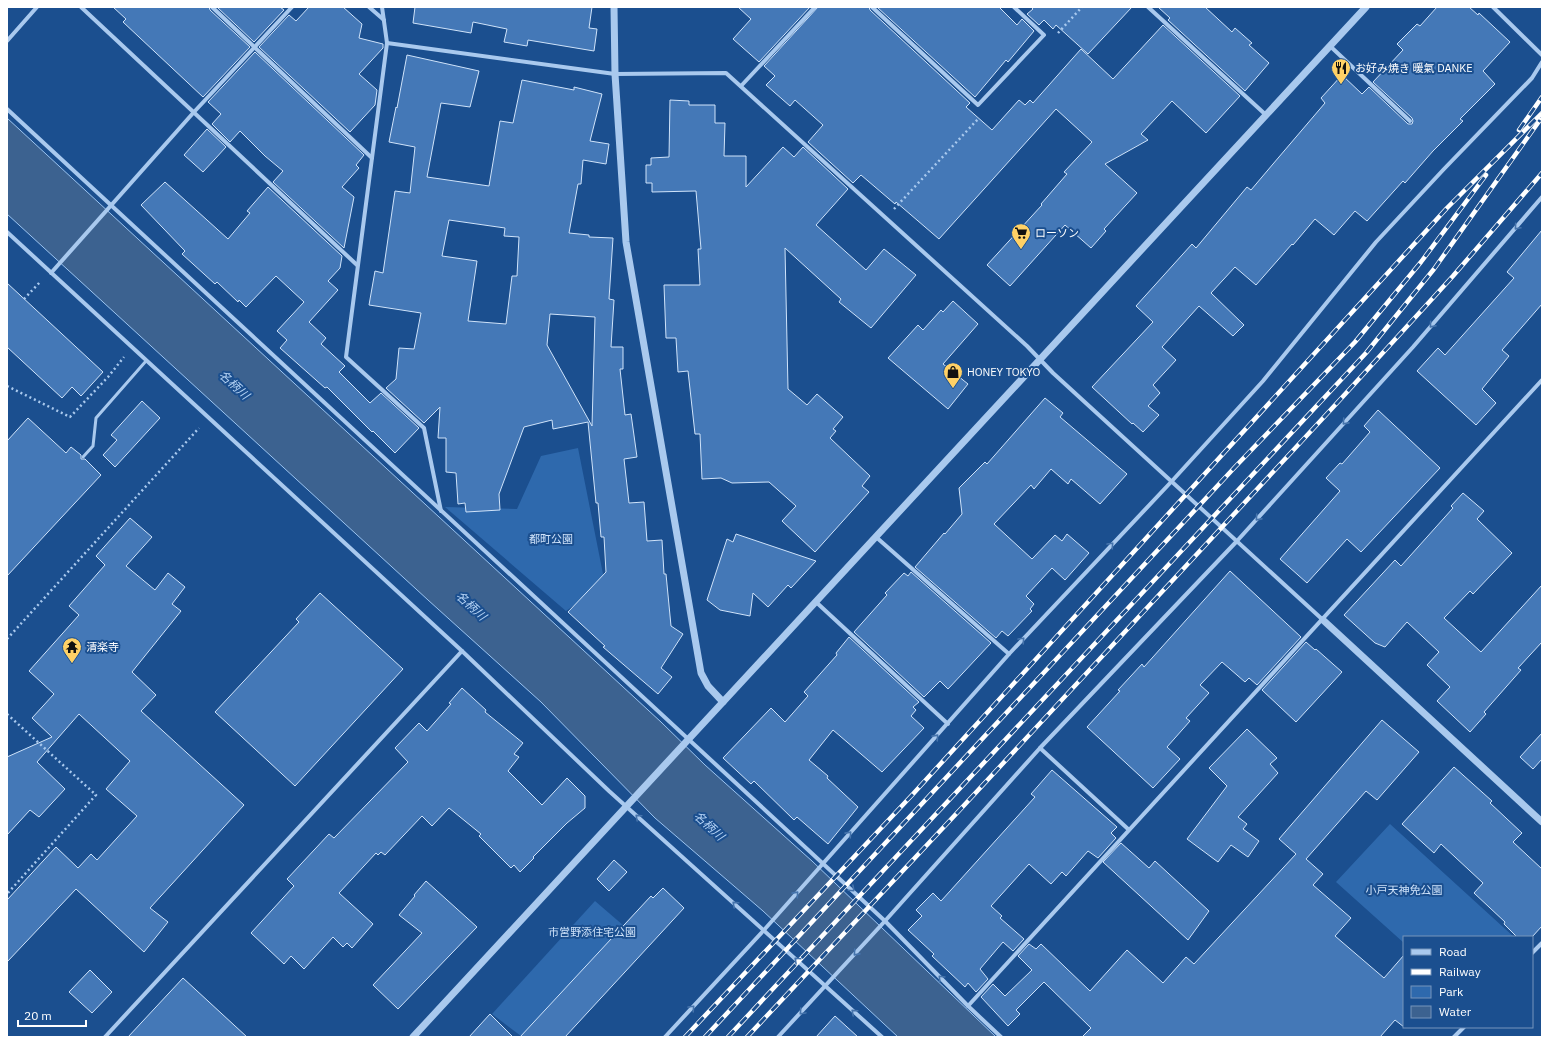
<svg xmlns="http://www.w3.org/2000/svg" width="1549" height="1044" viewBox="0 0 1549 1044" font-family="'IBM Plex Sans','Noto Sans JP',sans-serif">
  <rect width="100%" height="100%" fill="#1b4f8f"/>
  <g fill="#2e69ad">
    <path d="M578,448L605,584L566,611L445,507L517,509L541,456Z"/>
    <path d="M1390,824L1514,937H1404V943L1336,882Z"/>
    <path d="M595,901L624,926L521,1036L492,1014Z"/>
  </g>
  <path fill="#3c6290" stroke="#9cc4f0" d="M7,118L661,722L705,765L812,861L996,1037H898L763,911L655,818L541,702L428,600L7,214Z"/>
  <g fill="#4478b7" stroke="#cfe3fa" fill-rule="evenodd">
    <path d="M113,7H209L210,10L250,47L203,97L123,22L126,19Z"/>
    <path d="M217,7H280L284,10L254,42Z"/>
    <path d="M309,7H343L362,24L359,38L383,44V48L359,74L377,90L375,105L350,132L259,47L289,15L296,21Z"/>
    <path d="M415,7H592L589,28L597,29L594,51L528,40L527,46L504,42L507,29L473,22L471,33L413,23Z"/>
    <path d="M738,7H810L759,62L733,39L751,19Z"/>
    <path d="M818,7H869L870,10L970,103L966,107L992,130L1019,100L1025,105L1030,100L1033,103L1081,49L1113,79L1163,25L1240,96L1206,133L1172,101L1141,134L1148,140L1105,164L1137,193L1104,229L1106,231L1091,248L1065,225L1010,286L987,265L1042,205L1041,204L1067,174L1064,172L1092,142L1056,109L939,239L896,202L895,204L861,175L853,183L808,142L823,125L795,100L790,106L766,85L775,76L764,66Z"/>
    <path d="M877,7H999L1017,25L1022,19L1034,31L1008,62L1006,60L975,97Z"/>
    <path d="M1031,7H1132L1088,54L1056,25L1053,29L1044,20L1039,25L1027,14L1033,9Z"/>
    <path d="M1158,7H1205L1232,32L1235,28L1252,43L1249,45L1269,63L1245,91L1168,20L1170,18Z"/>
    <path d="M1437,7H1469L1478,15L1479,13L1510,42L1483,71L1495,84L1460,119L1463,121L1433,151L1405,183L1403,181L1367,221L1355,211L1334,235L1315,219L1293,245L1292,244L1256,285L1235,267L1211,293L1244,325L1233,336L1199,306L1162,347L1176,360L1153,385L1160,393L1148,406L1159,415L1143,432L1133,423L1132,424L1092,387L1153,322L1136,306L1192,244L1196,248L1247,187L1251,190L1273,164L1325,103L1321,98L1342,75L1362,94L1369,87L1408,124H1412L1413,121L1412,118L1373,82L1403,50L1397,44L1417,24L1420,26Z"/>
    <path d="M255,52L364,155L356,165L359,168L342,187L354,197L344,248L273,182L283,171L265,156L240,131L230,142L212,124L221,114L208,102Z"/>
    <path d="M407,55L479,71L470,107L441,103L427,177L489,186L500,121L513,123L522,80L574,90V87L602,94L590,141L609,144L606,164L583,160L581,184H578L569,233L589,235V237L613,238L609,299L614,300L611,347H623V369H620L625,415L631,414L637,457L624,459L629,503L644,502L647,541L662,540L664,574H666L671,626L683,634L661,668L672,677L658,694L603,647L605,646L568,612L606,572L604,537H601L598,503H596L588,422L553,429L552,420L524,427L499,494L500,510L466,512L465,503L458,504L456,473L446,472V438H438L440,407L424,423L386,388L396,379L399,348L414,349L421,313L369,305L375,271L383,273L395,191L410,193L415,147L389,142L396,107L397,108ZM449,220L505,228L504,236L519,237L517,276H512L506,324L468,321L477,261L442,256ZM550,314L595,317L592,426L547,345Z"/>
    <path d="M670,100L689,101V105H715V123H725L724,156H746V187L783,147L794,157L803,147L848,189L816,225L866,270L884,249L916,275L871,328L839,302L841,299L785,248L788,389L807,405L817,394L843,417L833,429L836,431L830,438L870,476L862,486L869,492L815,552L782,521L796,506L769,482L732,483L721,478L702,479L700,434H695L688,371L678,372L676,338H666L664,285H700L698,249H701L696,191L652,192V183H646V165H651V158L669,157Z"/>
    <path d="M207,129L226,147L203,172L184,155Z"/>
    <path d="M165,182L228,239L250,213L247,211L268,187L342,256L340,268L328,281L338,290L309,322L326,338L321,344L345,366L339,372L370,403L381,393L419,428L395,453L373,431L372,432L327,387L325,388L280,348L287,340L277,331L304,302L276,276L246,307L239,300L238,302L217,282L215,284L182,254L185,251L141,205Z"/>
    <path d="M1542,230V304L1502,350L1509,356L1482,389L1496,403L1476,425L1417,371L1438,348L1445,355L1514,278L1507,272Z"/>
    <path d="M7,283L103,372L81,396L72,387L62,398L7,347Z"/>
    <path d="M953,301L978,324L943,364L968,384L948,409L888,358L918,325L923,330L941,310L943,312Z"/>
    <path d="M1045,398L1063,413L1060,417L1127,474L1100,504L1071,479L1068,484L1051,469L1034,489L1031,485L994,524L1032,559L1055,535L1062,541L1067,534L1089,553L1065,580L1052,568L1026,596L1034,604L1030,609L1032,611L1008,636L1002,631L996,638L915,567L944,533L945,534L962,514L959,488L985,462L987,464Z"/>
    <path d="M142,401L160,418L115,467L103,455L117,440L111,435Z"/>
    <path d="M1378,410L1440,468L1361,552L1347,539L1307,583L1280,559L1340,491L1326,478L1340,463L1342,464L1370,432L1364,426Z"/>
    <path d="M28,418L66,453L71,447L81,455V459H85L101,475L7,576V441Z"/>
    <path d="M1463,493L1484,511L1477,519L1512,553L1473,594L1470,591L1444,618L1481,652L1542,585V642L1518,668L1521,670L1484,712L1486,714L1470,732L1437,701L1450,687L1427,665L1439,652L1407,622L1385,647L1375,643L1344,615L1395,560L1401,566L1453,508L1451,506Z"/>
    <path d="M130,518L152,537L126,566L155,590L168,573L185,587L172,604L181,611L132,672L156,695L141,711L244,805L150,908L168,922L144,952L76,889L7,962V900L56,847L78,868L91,854L97,860L137,816L106,789L130,761L79,714L37,762L65,789L39,817L30,810L7,835V757L52,737L32,718L54,694L29,671L79,615L69,606L105,565L96,556Z"/>
    <path d="M736,534L816,561L791,588L788,585L768,607L753,593L750,616L720,610L707,600L727,539L733,542Z"/>
    <path d="M1230,571L1301,637L1257,685L1249,678L1245,682L1222,662L1200,685L1209,693L1186,718L1190,721L1167,747L1180,759L1153,788L1087,727L1120,691L1118,690L1142,664L1144,667Z"/>
    <path d="M911,572L991,643L948,689L940,681L924,697L854,632L887,595L885,593L904,573L908,576Z"/>
    <path d="M320,593L403,669L295,786L215,712L299,622L296,619Z"/>
    <path d="M849,637L919,702L913,707L916,710L911,716L924,728L882,772L833,730L809,760L828,776L827,778L858,807L828,844L797,817L794,820L754,781L751,784L723,758L771,708L785,722L808,696L804,692L837,655L836,653Z"/>
    <path d="M1306,642L1315,650L1316,649L1342,672L1296,722L1262,690Z"/>
    <path d="M462,688L486,710L485,712L523,743L514,754L519,757L508,771L542,805L567,778L585,796V808L567,823L533,857L534,858L520,872L514,865L511,868L479,836L481,834L449,808L432,826L422,816L385,855L381,852L378,855L376,853L339,893L373,924L352,948L347,943L343,947L333,937L304,969L291,956L284,964L251,933L294,886L287,879L329,834L334,838L408,762L395,748L419,723L427,731L451,704L449,703Z"/>
    <path d="M1382,720L1419,752L1377,800L1366,791L1306,859L1323,874L1313,885L1351,918L1335,936L1384,978L1404,955V1027L1395,1020L1380,1037H1082L1091,1028L1044,982L1016,1010L1020,1014L1008,1026L981,997L993,984L1005,996L1032,970L1018,956L1029,944L1036,949L1041,944L1090,991L1127,950L1163,983L1186,957L1194,964L1296,854L1279,839Z"/>
    <path d="M1247,729L1277,758L1270,764L1278,773L1238,817L1247,824L1243,829L1259,841L1248,857L1231,845L1218,862L1187,839L1227,786L1209,768Z"/>
    <path d="M1542,733V759L1533,769L1520,757Z"/>
    <path d="M1454,767L1492,801L1490,803L1522,833L1513,842L1542,869V926L1532,937H1517L1504,924L1505,922L1474,893L1483,883L1441,844L1434,853L1402,824Z"/>
    <path d="M1052,770L1117,827L1111,833L1116,838L1098,858L1088,851L1066,876L1062,872L1051,884L1029,864L991,906L1002,916L1000,918L1024,939L1013,951L1003,942L980,969L988,979L976,992L968,983L965,987L932,956L934,954L908,930L922,916L916,910L933,893L941,901L1035,797L1031,794Z"/>
    <path d="M1121,843L1149,868L1155,861L1209,911L1188,940L1103,862Z"/>
    <path d="M614,860L627,872L609,891L597,879Z"/>
    <path d="M426,881L477,927L398,1009L373,985L422,933L399,915L415,896L414,895Z"/>
    <path d="M663,888L684,908L565,1037H520L651,896L653,898Z"/>
    <path d="M90,970L112,992L92,1013L69,992Z"/>
    <path d="M183,978L247,1037H128Z"/>
    <path d="M490,1014L513,1037H469Z"/>
    <path d="M835,1016L858,1037H816Z"/>
  </g>
  <g fill="none" stroke-linecap="round" stroke-linejoin="round">
    <g stroke="#a9c9ee" stroke-width="2.5" stroke-dasharray="2 3" stroke-linecap="butt">
      <path d="M1058,33L1082,7"/>
      <path d="M894,209L978,119"/>
      <path d="M24,299L41,281"/>
      <path d="M7,386L70,417L108,377L124,357"/>
      <path d="M7,639L199,428"/>
      <path d="M7,714L96,795L7,894"/>
    </g>
    <path stroke="#a9c9ee" stroke-width="3" d="M83,457L93,446L96,418L146,361"/>
    <g stroke="#a9c9ee" stroke-width="4">
      <path d="M81,7L357,265"/>
      <path d="M212,7L372,158"/>
      <path d="M369,7L384,20"/>
      <path d="M382,7L387,43L346,357L424,428L441,511"/>
      <path d="M872,7L978,105L1044,35L1014,7"/>
      <path d="M1148,7L1266,115"/>
      <path d="M1493,7L1542,55"/>
      <path d="M7,41L37,7"/>
      <path d="M387,43L615,74L726,73L1027,346L1053,373L1323,620"/>
      <path d="M1330,46L1410,121"/>
      <path d="M741,86L815,7"/>
      <path d="M7,109L885,921L968,1006L1001,1037"/>
      <path d="M7,232L462,651L609,791L882,1037"/>
      <path d="M51,273L194,112L292,7"/>
      <path d="M876,537L1009,654"/>
      <path d="M816,602L948,724"/>
      <path d="M1040,748L1128,829"/>
      <path d="M1532,953L1542,943"/>
      <path d="M968,1006C1158,796 1351,589 1542,380"/>
      <path d="M105,1037L462,651"/>
      <path d="M665,1037L764,930L1009,654L1172,481L1263,381L1376,242L1444,169L1532,78L1542,62"/>
      <path d="M778,1037L885,921L1040,748L1237,541L1413,347L1542,197"/>
      <path d="M1454,1037L1464,1027"/>
    </g>
    <g stroke="#a9c9ee" stroke-width="7">
      <path d="M614,7L615,74L626,242L701,673L708,686L723,702"/>
      <path d="M1323,620L1542,822"/>
      <path d="M413,1037L1366,7"/>
    </g>
    <g stroke="#fff" stroke-width="4.5">
      <g id="rail">
        <path d="M1519,130L1542,97"/>
        <path d="M685,1037L913,794L1447,208L1542,113"/>
        <path d="M705,1037L1235,467L1355,342L1421,262L1486,175"/>
        <path d="M728,1037L1366,353L1434,269L1540,120"/>
        <path d="M747,1037L956,814L1337,403L1453,276L1542,173"/>
      </g>
    </g>
    <use href="#rail" stroke="#1b4f8f" stroke-width="3" stroke-dasharray="9" stroke-linecap="butt"/>
  </g>
  <defs><path id="oneway-chevron" d="M-2-3.5L2.5 0L-2 3.5" fill="none" stroke-width="1.6" stroke-linecap="round" stroke-linejoin="round"/></defs>
  <g stroke="#4674ac">
    <use href="#oneway-chevron" transform="translate(1517 227) rotate(131)"/>
    <use href="#oneway-chevron" transform="translate(1432 325) rotate(131)"/>
    <use href="#oneway-chevron" transform="translate(1345 422) rotate(132)"/>
    <use href="#oneway-chevron" transform="translate(1258 518) rotate(132)"/>
    <use href="#oneway-chevron" transform="translate(1111 545) rotate(-47)"/>
    <use href="#oneway-chevron" transform="translate(1022 640) rotate(-47)"/>
    <use href="#oneway-chevron" transform="translate(936 737) rotate(-48)"/>
    <use href="#oneway-chevron" transform="translate(638 817) rotate(-138)"/>
    <use href="#oneway-chevron" transform="translate(849 834) rotate(-48)"/>
    <use href="#oneway-chevron" transform="translate(852 889) rotate(43)"/>
    <use href="#oneway-chevron" transform="translate(796 894) rotate(-48)"/>
    <use href="#oneway-chevron" transform="translate(735 904) rotate(-138)"/>
    <use href="#oneway-chevron" transform="translate(856 953) rotate(132)"/>
    <use href="#oneway-chevron" transform="translate(797 960) rotate(-137)"/>
    <use href="#oneway-chevron" transform="translate(941 978) rotate(-134)"/>
    <use href="#oneway-chevron" transform="translate(692 1008) rotate(-47)"/>
    <use href="#oneway-chevron" transform="translate(802 1012) rotate(133)"/>
    <use href="#oneway-chevron" transform="translate(854 1012) rotate(-138)"/>
  </g>
  <defs>
    <g id="restaurant-pin" transform="scale(1)"><path d="M0 17L-7.5 6A9.5 9.5 0 1 1 7.5 6Z" fill="#ffd166" stroke="#1b4f8f"/><path d="M-5-6h1v4h1v-4h1v4h1v-4h1v5L-1.5 .5V6h-2V.5L-5-1ZM5-6V6H3V1.5H1.5Q1.5-4 5-6Z" fill="#111"/></g>
    <g id="supermarket-pin" transform="scale(1)"><path d="M0 17L-7.5 6A9.5 9.5 0 1 1 7.5 6Z" fill="#ffd166" stroke="#1b4f8f"/><path d="M-6-5.5h2.5l.6 2H6L4.5 2H-2.5L-4.4-4H-6ZM-1.5 3.2a1.3 1.3 0 1 0 .1 0ZM3 3.2a1.3 1.3 0 1 0 .1 0Z" fill="#111"/></g>
    <g id="shop-pin" transform="scale(1)"><path d="M0 17L-7.5 6A9.5 9.5 0 1 1 7.5 6Z" fill="#ffd166" stroke="#1b4f8f"/><path d="M-5-2.5h2.3a2.7 3.5 0 0 1 5.4 0H5L5.5 6h-11ZM-1.5-2.5h3a1.5 2.3 0 0 0-3 0Z" fill="#111"/></g>
    <g id="temple-pin" transform="scale(1)"><path d="M0 17L-7.5 6A9.5 9.5 0 1 1 7.5 6Z" fill="#ffd166" stroke="#1b4f8f"/><path d="M0-6L5-2H3V0L6.5 2.5H4V6H1.5V3h-3V6H-4V2.5H-6.5L-3 0V-2H-5Z" fill="#111"/></g>
  </defs>
  <g fill-rule="evenodd">
    <use href="#restaurant-pin" x="1341" y="68"/>
    <use href="#supermarket-pin" x="1021" y="233"/>
    <use href="#shop-pin" x="953" y="372"/>
    <use href="#temple-pin" x="72" y="647"/>
  </g>
  <g text-anchor="middle" stroke-width="4" stroke-linejoin="round" paint-order="stroke">
    <g font-size="11" fill="#fff" stroke="#1b4f8f" text-anchor="start">
      <text x="1355" y="72">お好み焼き 暖氣 DANKE</text>
      <text x="1035" y="237">ローソン</text>
      <text x="967" y="376">HONEY TOKYO</text>
      <text x="86" y="651">清楽寺</text>
    </g>
    <g font-size="11" fill="#cfe3fa" stroke="#1b4f8f">
      <text x="551" y="543">都町公園</text>
      <text x="1404" y="894">小戸天神免公園</text>
      <text x="592" y="936">市営野添住宅公園</text>
    </g>
    <g font-size="12" font-style="italic" fill="#b5d3f5" stroke="#1b4f8f">
      <text transform="translate(234 385) rotate(43)" y="4">名柄川</text>
      <text transform="translate(471 606) rotate(43)" y="4">名柄川</text>
      <text transform="translate(709 826) rotate(43)" y="4">名柄川</text>
    </g>
  </g>
  <rect width="1549" height="1044" fill="none" stroke="#ffffff" stroke-width="16"/>
  <rect x="1403" y="936" width="130" height="92" fill="#1b4f8f" stroke="#7695bc"/>
  <rect x="1411" y="949" width="20" height="6" fill="#a9c9ee" stroke="#7695bc"/>
  <text x="1439" y="956" font-size="12" fill="#ffffff">Road</text>
  <rect x="1411" y="969" width="20" height="6" fill="#ffffff" stroke="#7695bc"/>
  <text x="1439" y="976" font-size="12" fill="#ffffff">Railway</text>
  <rect x="1411" y="986" width="20" height="12" fill="#2e69ad" stroke="#7695bc"/>
  <text x="1439" y="996" font-size="12" fill="#ffffff">Park</text>
  <rect x="1411" y="1006" width="20" height="12" fill="#3c6290" stroke="#7695bc"/>
  <text x="1439" y="1016" font-size="12" fill="#ffffff">Water</text>
  <path d="M18 1020v6h68v-6" fill="none" stroke="#ffffff" stroke-width="2"/>
  <text x="24" y="1020" font-size="12" fill="#ffffff" stroke="#1b4f8f" stroke-width="3" paint-order="stroke">20 m</text>
</svg>
